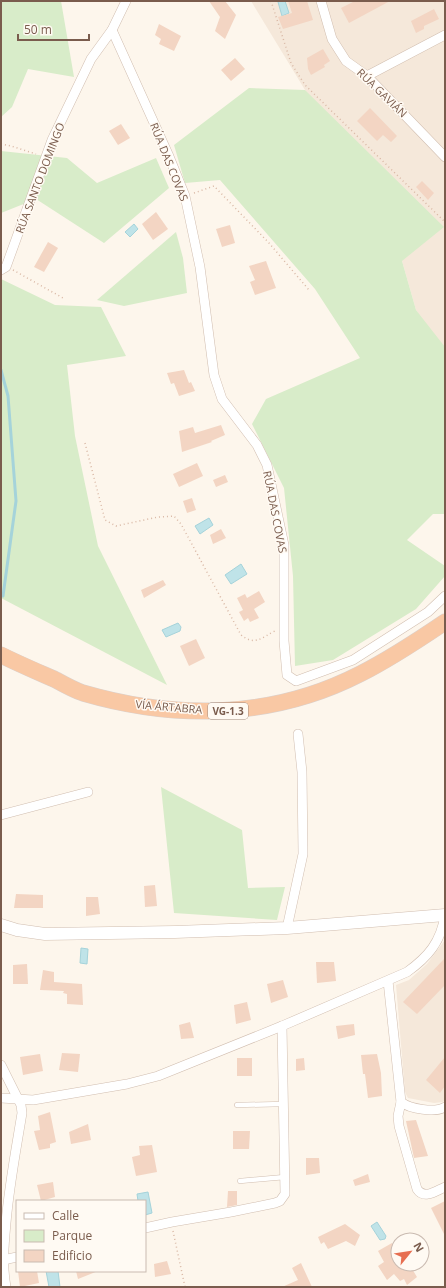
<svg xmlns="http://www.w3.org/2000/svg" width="446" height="1288" viewBox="0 0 446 1288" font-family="'Open Sans',sans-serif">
  <rect width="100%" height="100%" fill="#fdf6ec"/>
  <g fill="#f5e8da">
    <path d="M251,1H445V358L416,310L402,261L305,90Z"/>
    <path d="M445,940V1099L443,1102L434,1103L408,1098L405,1092L396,985L409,980L427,964Z"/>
  </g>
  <g fill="#d8ecc9">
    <path d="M1,1H61L74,77L28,69L12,107L1,117Z"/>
    <path d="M249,88L305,90L444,227L402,261L416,310L445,347V514H433L407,540L445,566V576L416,609L333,660L295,666L293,576L284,488L252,424L266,399L360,358L315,289L220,180L185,183L174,145Z"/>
    <path d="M1,151L67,158L97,183L156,158L169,188L104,243L36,199L1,213Z"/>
    <path d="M176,232L183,258L187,293L124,306L97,300Z"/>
    <path d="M1,279L55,305L101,307L126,356L67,365L75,436L98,546L167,685L1,598Z"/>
    <path d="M161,787L242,830L248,888L285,887L277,920L174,913Z"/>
  </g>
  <g fill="#bfe3e8" stroke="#a5d3da">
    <path d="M281,1H285L289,13L282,16L278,2Z"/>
    <path d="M134,224L138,229L130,237L125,232Z"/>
    <path d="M209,518L213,525L200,534L195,526Z"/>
    <path d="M241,564L247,574L231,584L225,575Z"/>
    <path d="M178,623L181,627L180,631L166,637L162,630Z"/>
    <path d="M81,948L88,949L87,964L80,963Z"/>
    <path d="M148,1192L152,1213L145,1215V1201H138L137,1194Z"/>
    <path d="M377,1222L386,1236L385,1239L380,1240L371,1226Z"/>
    <path d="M46,1271H58L60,1287H49Z"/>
  </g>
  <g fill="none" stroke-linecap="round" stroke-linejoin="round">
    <path stroke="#a5d3da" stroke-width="3" d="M1,370L8,396L16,501L3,596"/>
  </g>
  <g fill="#f3d5c3">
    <path d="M209,1H225L236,15L225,39L215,31L220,17Z"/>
    <path d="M288,1H307L313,20L283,29L278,17L292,13Z"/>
    <path d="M355,1H390L349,23L341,8Z"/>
    <path d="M434,9L439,19L424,26V29L416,33L411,21Z"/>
    <path d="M159,24L181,36L174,51L159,44L161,39L155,35Z"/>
    <path d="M323,49L330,61L324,65L325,67L311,75L308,69L307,58Z"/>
    <path d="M235,58L245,69L231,81L221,70Z"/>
    <path d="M370,108L397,136L391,142L383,135L377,141L357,121Z"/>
    <path d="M121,124L130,138L118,145L109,131Z"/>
    <path d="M422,181L434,193L428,200L416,187Z"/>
    <path d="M156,212L168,229L153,240L142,224Z"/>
    <path d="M230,225L235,243L222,247L216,229Z"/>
    <path d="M48,242L58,248L44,272L34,267Z"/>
    <path d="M266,261L276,288L255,295L250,282L255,280L249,266Z"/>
    <path d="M184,370L189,383L191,382L195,391L179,396L174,383L171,384L167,373Z"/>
    <path d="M221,425L225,435L211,441L212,442L182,452L179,431L193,427L195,433Z"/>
    <path d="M197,463L203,476L179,487L173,474Z"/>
    <path d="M225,475L228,482L216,487L213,480Z"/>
    <path d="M192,498L196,510L187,513L183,501Z"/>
    <path d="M221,529L226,538L213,544L210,535Z"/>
    <path d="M163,580L166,585L144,598L141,590Z"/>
    <path d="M259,591L265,602L254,609L259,618L250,622L248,618L244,621L239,612L243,610L237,598L245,594L247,598Z"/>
    <path d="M196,639L205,658L189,666L180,646Z"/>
    <path d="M155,885L157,906L145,907L144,886Z"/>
    <path d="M16,894L43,895V908H14Z"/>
    <path d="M86,897H98L100,914L86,916Z"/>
    <path d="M445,958V985L417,1014L403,1002Z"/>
    <path d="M316,962H334L336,981L317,983Z"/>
    <path d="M27,964L28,984H13V965Z"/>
    <path d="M43,970L54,972V982L82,984L83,1005L67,1004V994L63,993L64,991L40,990Z"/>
    <path d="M283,980L288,997L271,1003L267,984Z"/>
    <path d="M247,1002L251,1020L236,1024L234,1005Z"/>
    <path d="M190,1022L194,1038L181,1039L179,1025Z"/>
    <path d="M354,1024L355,1035L338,1039L336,1026Z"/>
    <path d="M62,1053L80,1054L78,1072L59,1070Z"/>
    <path d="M40,1054L43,1071L23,1075L20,1057Z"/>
    <path d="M377,1054L381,1073L382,1096L368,1098L365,1074H363L361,1055Z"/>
    <path d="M445,1057V1086L440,1093L426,1080Z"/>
    <rect x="237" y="1058" width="15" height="18"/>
    <path d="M304,1058L305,1070L296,1071V1059Z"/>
    <path d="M50,1112L56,1142L50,1144V1148L39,1150L34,1131L40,1130L38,1116Z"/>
    <path d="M416,1120L428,1156L414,1158L406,1121Z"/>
    <path d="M88,1124L91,1140L71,1144L69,1132Z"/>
    <path d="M233,1131H250L249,1149H233Z"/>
    <path d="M152,1145L157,1172L136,1176L132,1157L140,1155L139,1146Z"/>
    <path d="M306,1158H319L320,1173L306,1175Z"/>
    <path d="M368,1174L370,1182L355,1186L353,1180Z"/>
    <path d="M53,1182L55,1197L41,1201L37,1185Z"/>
    <path d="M228,1191H237V1205L227,1207Z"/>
    <path d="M445,1201V1236L431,1208Z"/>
    <path d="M345,1224L360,1235L355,1246L346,1241L328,1249L324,1242L321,1244L318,1237Z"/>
    <path d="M392,1243L396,1249H398V1264H409L417,1277L407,1285L404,1279L400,1281L394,1274L387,1280L378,1266L384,1262L378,1251Z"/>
    <path d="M167,1261L171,1274L155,1277L154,1264Z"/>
    <path d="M301,1263L312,1287H282L298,1280L292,1268Z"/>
    <path d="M18,1271H37L39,1283L20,1287Z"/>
    <path d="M76,1271H98L78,1279Z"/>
  </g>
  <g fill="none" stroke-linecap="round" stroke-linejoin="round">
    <g stroke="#d1beb0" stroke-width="5.5">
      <g id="service">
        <path d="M237,1105L283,1104"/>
        <path d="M240,1181L285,1177"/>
      </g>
    </g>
    <g stroke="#d1beb0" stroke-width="10">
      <g id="minor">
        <path d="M321,1L332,39L346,61L367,76L445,157"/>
        <path d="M112,30L168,154L185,196L200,267L214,375L222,399L257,445L267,465L284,545V641L287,675L296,681L353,660L428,612L445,596"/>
        <path d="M367,76L445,35"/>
        <path d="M1,270L6,267L52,140L91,59L112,30L126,1"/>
        <path d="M1,815L88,792"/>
        <path d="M287,928L303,854L302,772L298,734"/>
        <path d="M388,981L401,1102C410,1109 435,1113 445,1107"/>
        <path d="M1,1065L21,1105L22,1113C16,1150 9,1186 6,1223C4,1245 2,1265 6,1287"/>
        <path d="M1,1098L33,1100L127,1084L158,1076L282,1026L407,972C428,957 441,942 445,915"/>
        <path d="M401,1102L398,1116L399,1126L417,1189C424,1200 436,1191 445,1187"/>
        <path d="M145,1228L172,1222L231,1212L275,1203L280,1201L285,1194L282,1026"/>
        <path d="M3,1260L17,1257"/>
      </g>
    </g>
    <g stroke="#d1beb0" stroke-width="13">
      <path id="tertiary" d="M1,925L17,930L45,934L175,932L287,928L445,915"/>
    </g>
    <g stroke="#dad1cd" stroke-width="17">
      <path id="trunk" d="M1,655C19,664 38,672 56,680C65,685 74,690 83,693C176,720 272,719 360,674C390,659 417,641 445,622"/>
    </g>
    <g stroke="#d9b8a5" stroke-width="1.5" stroke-dasharray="1 3" stroke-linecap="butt">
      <path d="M271,1L291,63L305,85L445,222"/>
      <path d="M1,144L11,146L36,154"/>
      <path d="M194,193L214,186L269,243L309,290"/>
      <path d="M13,270L63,298"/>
      <path d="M85,443L105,520L116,526L158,517L174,516L181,524L241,635C255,646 261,638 275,631"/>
      <path d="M173,1231L185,1287"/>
    </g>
    <use href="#service" stroke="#fff" stroke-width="4.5"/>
    <use href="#minor" stroke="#fff" stroke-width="9"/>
    <use href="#tertiary" stroke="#fff" stroke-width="12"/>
    <use href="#trunk" stroke="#f9c8a4" stroke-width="16"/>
  </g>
  <g text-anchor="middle" stroke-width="3" stroke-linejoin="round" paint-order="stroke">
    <rect fill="#fffaf3" stroke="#a28b7f" stroke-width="1" x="208" y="703" width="40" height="16" rx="3"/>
    <g font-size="10" font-weight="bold" fill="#7a5c4d">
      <text x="228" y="715">VG-1.3</text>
    </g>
    <g font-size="11" fill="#7a5c4d" stroke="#fffaf3">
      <text transform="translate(382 93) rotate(44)" y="4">RÚA GAVIÁN</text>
      <text transform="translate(169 162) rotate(68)" y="4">RÚA DAS COVAS</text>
      <text transform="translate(40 178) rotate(-69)" y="4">RÚA SANTO DOMINGO</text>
      <text transform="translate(275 512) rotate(79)" y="4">RÚA DAS COVAS</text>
      <text transform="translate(169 707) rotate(5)" y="4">VÍA ÁRTABRA</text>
    </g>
  </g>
  <rect width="446" height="1288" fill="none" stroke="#7a5c4d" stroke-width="4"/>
  <rect x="16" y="1200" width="130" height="72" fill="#fffaf3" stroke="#cabbb1"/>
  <rect x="24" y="1213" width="20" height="6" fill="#ffffff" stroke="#cabbb1"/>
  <text x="52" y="1220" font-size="12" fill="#7a5c4d">Calle</text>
  <rect x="24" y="1230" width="20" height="12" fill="#d8ecc9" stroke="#cabbb1"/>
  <text x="52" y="1240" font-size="12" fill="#7a5c4d">Parque</text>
  <rect x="24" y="1250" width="20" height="12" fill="#f3d5c3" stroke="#cabbb1"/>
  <text x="52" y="1260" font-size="12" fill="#7a5c4d">Edificio</text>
  <g transform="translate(410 1252) rotate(60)"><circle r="19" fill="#fffaf3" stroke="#cabbb1"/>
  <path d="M0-3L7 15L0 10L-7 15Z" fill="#e76f51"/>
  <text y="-6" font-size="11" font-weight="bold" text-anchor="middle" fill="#7a5c4d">N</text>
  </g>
  <path d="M18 34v6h71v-6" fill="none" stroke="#7a5c4d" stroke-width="2"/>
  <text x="24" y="34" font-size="12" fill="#7a5c4d" stroke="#fffaf3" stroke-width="3" paint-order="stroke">50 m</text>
</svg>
